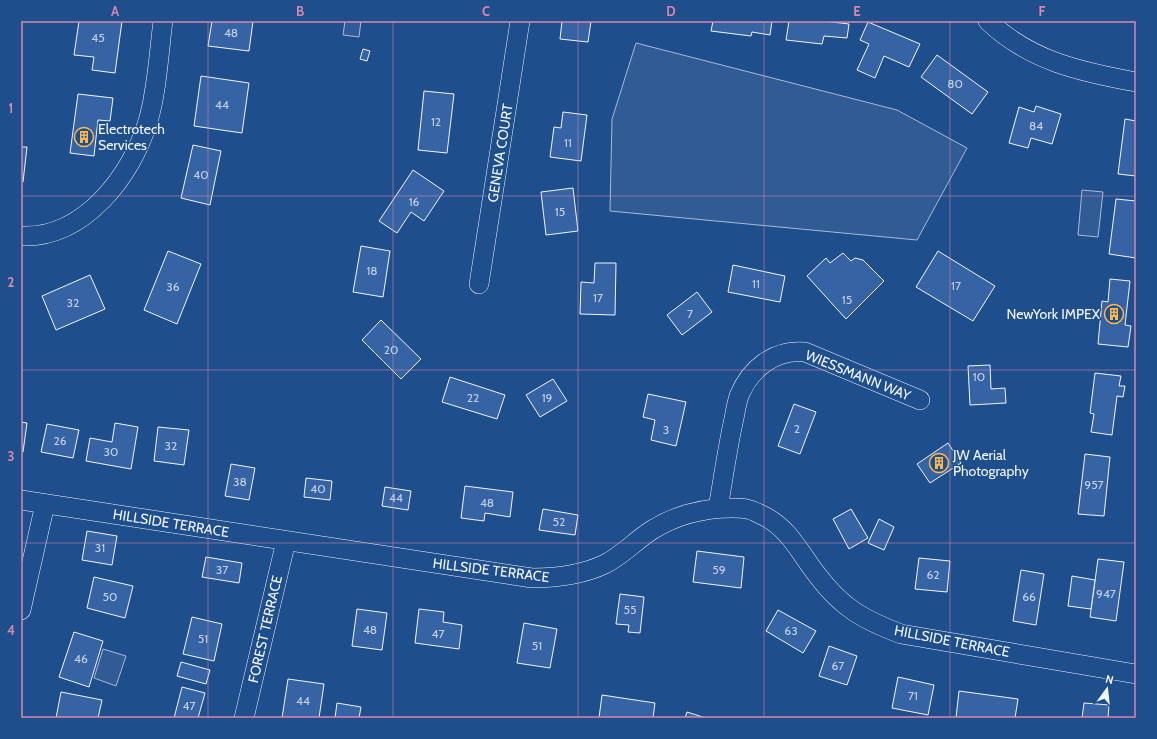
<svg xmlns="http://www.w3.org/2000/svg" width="1157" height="739" viewBox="0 0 1157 739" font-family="Cabin,sans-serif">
  <rect width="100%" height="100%" fill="#1f4e8c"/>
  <g fill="#305b95" stroke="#a8bbd7">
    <path d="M345,21H361L359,37L343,35Z"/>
    <path d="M636,43L897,110L967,148L917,240L610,211L612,119Z"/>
    <path d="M1082,190L1103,192L1098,237L1078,235Z"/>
    <path d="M103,649L126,656L116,686L94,678Z"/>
  </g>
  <g fill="#3563a3" stroke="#f2f6ff">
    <path d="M79,21H122L115,73L92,70L94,57L74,55Z"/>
    <path d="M212,21H253L249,51L208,46Z"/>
    <path d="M562,21H591L588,42L560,39Z"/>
    <path d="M713,21H772L770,35L752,32L751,36L711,31Z"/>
    <path d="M789,21H824L849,24L847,38L824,36L822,44L786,40Z"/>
    <path d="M868,22L920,44L909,67L884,56L875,78L857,70L869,44L860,40Z"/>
    <path d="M363,49L370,51L367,61L360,59Z"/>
    <path d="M937,55L988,92L972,114L921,77Z"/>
    <path d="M201,76L249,83L242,133L194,126Z"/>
    <path d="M424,91L454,94L447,153L418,150Z"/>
    <path d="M78,94L113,98L110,121L98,120L94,156L70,153Z"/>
    <path d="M1036,106L1061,114L1052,144L1031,138L1028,148L1009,143L1019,107L1034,112Z"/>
    <path d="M563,112L587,115L581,161L550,157L554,127L561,128Z"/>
    <path d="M1125,119L1136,121V176L1118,174Z"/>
    <path d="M193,145L221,151L210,205L181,198Z"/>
    <path d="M21,147H27L23,182L21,181Z"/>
    <path d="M413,170L444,191L424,221L411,212L397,233L379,221Z"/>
    <path d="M573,188L578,231L546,235L541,192Z"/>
    <path d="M1116,199L1136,201V258L1109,254Z"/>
    <path d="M361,246L390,251L383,297L353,292Z"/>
    <path d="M168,251L201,264L177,324L144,310Z"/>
    <path d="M938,251L995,286L973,321L916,287Z"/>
    <path d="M843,253L851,261L855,258L863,260L884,281L846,319L807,276L826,258L830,263Z"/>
    <path d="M595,263H616L615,315L580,314L581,282L594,283Z"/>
    <path d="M733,265L785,276L780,302L728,292Z"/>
    <path d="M90,275L105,309L56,330L42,296Z"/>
    <path d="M1110,279L1130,281L1125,325L1131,326L1128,347L1098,344L1102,301L1108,302Z"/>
    <path d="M697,292L712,312L682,335L667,315Z"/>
    <path d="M381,320L421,359L401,379L362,340Z"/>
    <path d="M990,365L991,389L1005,388L1006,403L970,405L968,366Z"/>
    <path d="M1095,373L1121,376L1119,386H1125L1123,397L1117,396L1112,435L1091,432L1094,414L1090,413Z"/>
    <path d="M450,377L505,395L497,419L442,402Z"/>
    <path d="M553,379L567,401L540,417L526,395Z"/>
    <path d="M648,394L686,402L676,446L651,440L655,420L643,417Z"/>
    <path d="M794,404L816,412L800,454L778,446Z"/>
    <path d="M21,422L27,423L23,452H21Z"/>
    <path d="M115,423L138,427L131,469L86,461L90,438L112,442Z"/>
    <path d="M47,424L79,430L73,458L41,452Z"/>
    <path d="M158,427L189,430L184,465L154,461Z"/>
    <path d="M948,443L961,463L930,483L917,464Z"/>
    <path d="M1085,454L1110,457L1104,516L1078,514Z"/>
    <path d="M231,464L255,468L249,500L225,496Z"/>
    <path d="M306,478L332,481L330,500L304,497Z"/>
    <path d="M465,486L513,492L510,517L485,513L484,521L461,518Z"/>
    <path d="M385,487L411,491L408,510L382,506Z"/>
    <path d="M543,509L578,515L575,535L539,530Z"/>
    <path d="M851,509L868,538L849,549L833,519Z"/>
    <path d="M879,519L894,527L884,550L868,543Z"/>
    <path d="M87,531L117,536L112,565L82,560Z"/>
    <path d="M697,551L744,557L741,588L693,582Z"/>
    <path d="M206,557L242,563L239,583L202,577Z"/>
    <path d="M919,558L950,561L947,592L915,589Z"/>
    <path d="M1098,559L1124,562L1116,621L1090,617Z"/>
    <path d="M1021,570L1044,574L1036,625L1013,621Z"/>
    <path d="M1072,576L1095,580L1091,609L1068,606Z"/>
    <path d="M94,577L133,586L125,618L87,608Z"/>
    <path d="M620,594L644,597L640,633L628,632L629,625L616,624Z"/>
    <path d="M357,609L387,613L382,650L352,646Z"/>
    <path d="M419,609L444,612L443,622L462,625L459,649L415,643Z"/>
    <path d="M778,610L816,631L803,653L766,631Z"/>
    <path d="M192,617L222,624L214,661L183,654Z"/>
    <path d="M524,623L557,629L550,668L517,663Z"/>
    <path d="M74,632L103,641L89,687L59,677Z"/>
    <path d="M829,646L857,656L847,685L819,676Z"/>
    <path d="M181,662L210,670L206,684L177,676Z"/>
    <path d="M898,677L934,685L928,715L892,708Z"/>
    <path d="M288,679L324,684L319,718H282Z"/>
    <path d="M182,687L205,693L198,718H174Z"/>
    <path d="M959,691L1018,699L1015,718H956Z"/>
    <path d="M61,692L102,700L98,718H56Z"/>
    <path d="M602,695L655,703L653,718H599Z"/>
    <path d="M337,703L361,707L359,718H335Z"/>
    <path d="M1084,703L1109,705L1108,718H1082Z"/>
    <path d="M687,712L706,718H685Z"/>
  </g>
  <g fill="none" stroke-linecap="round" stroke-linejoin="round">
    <g stroke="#f2f6ff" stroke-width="20">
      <g id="minor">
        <path d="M988,21C1030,61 1081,72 1136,82"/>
        <path d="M21,236C84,239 132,175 148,121C157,92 159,51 163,21"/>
        <path d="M479,284L520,21"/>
        <path d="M21,500L532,578C558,578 582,575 605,564C623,555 636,540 652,530C676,515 704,508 732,508C737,508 743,508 747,509C753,510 759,514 764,516C790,529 801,555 818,576C842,608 864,620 901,634L1136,674"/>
        <path d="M718,508C723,480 727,451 733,423C735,415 736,405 739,396C750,369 774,349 805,352L920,400"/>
        <path d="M21,610L45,504"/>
        <path d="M244,718L286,541"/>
      </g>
    </g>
    <use href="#minor" stroke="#1f4e8c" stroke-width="19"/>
  </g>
  <path fill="none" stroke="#da87ad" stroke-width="1" stroke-opacity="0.55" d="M208,21V718M393,21V718M578,21V718M764,21V718M950,21V718M21,196H1136M21,370H1136M21,543H1136"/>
  <defs>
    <g id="building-ring" transform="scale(1)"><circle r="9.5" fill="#1f4e8c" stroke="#ffb74d" stroke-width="1.5"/><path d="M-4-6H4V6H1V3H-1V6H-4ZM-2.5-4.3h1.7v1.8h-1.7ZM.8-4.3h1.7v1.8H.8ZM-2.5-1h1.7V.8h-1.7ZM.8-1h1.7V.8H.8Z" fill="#ffb74d"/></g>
  </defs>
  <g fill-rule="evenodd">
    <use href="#building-ring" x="84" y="137"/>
    <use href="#building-ring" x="1114" y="314"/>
    <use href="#building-ring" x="939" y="463"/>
  </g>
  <g text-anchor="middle" stroke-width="3" stroke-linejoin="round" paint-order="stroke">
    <g font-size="12" fill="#c3d1e8">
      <text x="231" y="37">48</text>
      <text x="98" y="42">45</text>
      <text x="955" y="88">80</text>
      <text x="222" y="109">44</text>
      <text x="436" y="126">12</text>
      <text x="1036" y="130">84</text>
      <text x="568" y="147">11</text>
      <text x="201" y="179">40</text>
      <text x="414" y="206">16</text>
      <text x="560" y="216">15</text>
      <text x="372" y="275">18</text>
      <text x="756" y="288">11</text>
      <text x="956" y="290">17</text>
      <text x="173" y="291">36</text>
      <text x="598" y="302">17</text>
      <text x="847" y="304">15</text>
      <text x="73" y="307">32</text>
      <text x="690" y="318">7</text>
      <text x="391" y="354">20</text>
      <text x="979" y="381">10</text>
      <text x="473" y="402">22</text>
      <text x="547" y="402">19</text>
      <text x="797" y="433">2</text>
      <text x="666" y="434">3</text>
      <text x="60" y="445">26</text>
      <text x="171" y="450">32</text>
      <text x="111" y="456">30</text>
      <text x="240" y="486">38</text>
      <text x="1094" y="489">957</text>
      <text x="318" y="493">40</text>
      <text x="396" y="502">44</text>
      <text x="487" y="507">48</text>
      <text x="559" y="526">52</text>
      <text x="100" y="552">31</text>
      <text x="222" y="574">37</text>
      <text x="719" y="574">59</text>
      <text x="933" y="579">62</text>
      <text x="1106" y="598">947</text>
      <text x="110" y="601">50</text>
      <text x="1029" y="601">66</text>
      <text x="630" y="614">55</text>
      <text x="370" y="634">48</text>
      <text x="791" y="635">63</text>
      <text x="438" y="638">47</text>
      <text x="203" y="643">51</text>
      <text x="537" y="650">51</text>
      <text x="81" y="663">46</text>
      <text x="838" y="670">67</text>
      <text x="913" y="700">71</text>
      <text x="303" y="705">44</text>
      <text x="189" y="710">47</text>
    </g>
    <g font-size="14" fill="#f2f6ff" stroke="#1f4e8c" text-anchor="start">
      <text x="98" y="134">Electrotech<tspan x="98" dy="16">Services</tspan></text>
      <text x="1100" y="319" text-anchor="end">NewYork IMPEX</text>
      <text x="953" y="460">JW Aerial<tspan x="953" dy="16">Photography</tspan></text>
    </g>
    <g font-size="14" fill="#f2f6ff" stroke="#1f4e8c">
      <text transform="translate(500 153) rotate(-81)" y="5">GENEVA COURT</text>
      <text transform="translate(858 375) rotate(22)" y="5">WIESSMANN WAY</text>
      <text transform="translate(171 523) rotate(9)" y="5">HILLSIDE TERRACE</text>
      <text transform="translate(491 570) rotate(7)" y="5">HILLSIDE TERRACE</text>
      <text transform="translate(265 629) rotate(-77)" y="5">FOREST TERRACE</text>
      <text transform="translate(952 641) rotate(11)" y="5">HILLSIDE TERRACE</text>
    </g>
  </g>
  <rect width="1157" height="739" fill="none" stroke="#1f4e8c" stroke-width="44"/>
  <g transform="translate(1107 689) rotate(15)" stroke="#1f4e8c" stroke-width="3" paint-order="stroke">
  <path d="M0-3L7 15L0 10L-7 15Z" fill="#f2f6ff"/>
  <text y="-6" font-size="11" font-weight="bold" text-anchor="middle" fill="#f2f6ff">N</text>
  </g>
  <rect x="22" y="22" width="1113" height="695" fill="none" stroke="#da87ad" stroke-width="1.5"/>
  <g font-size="13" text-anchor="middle" font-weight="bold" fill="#da87ad">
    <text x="115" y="16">A</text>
    <text x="300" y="16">B</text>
    <text x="486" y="16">C</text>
    <text x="671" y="16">D</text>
    <text x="857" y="16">E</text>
    <text x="1042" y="16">F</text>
    <text x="11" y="113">1</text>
    <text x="11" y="287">2</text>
    <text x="11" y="461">3</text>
    <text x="11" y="635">4</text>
  </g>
</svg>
